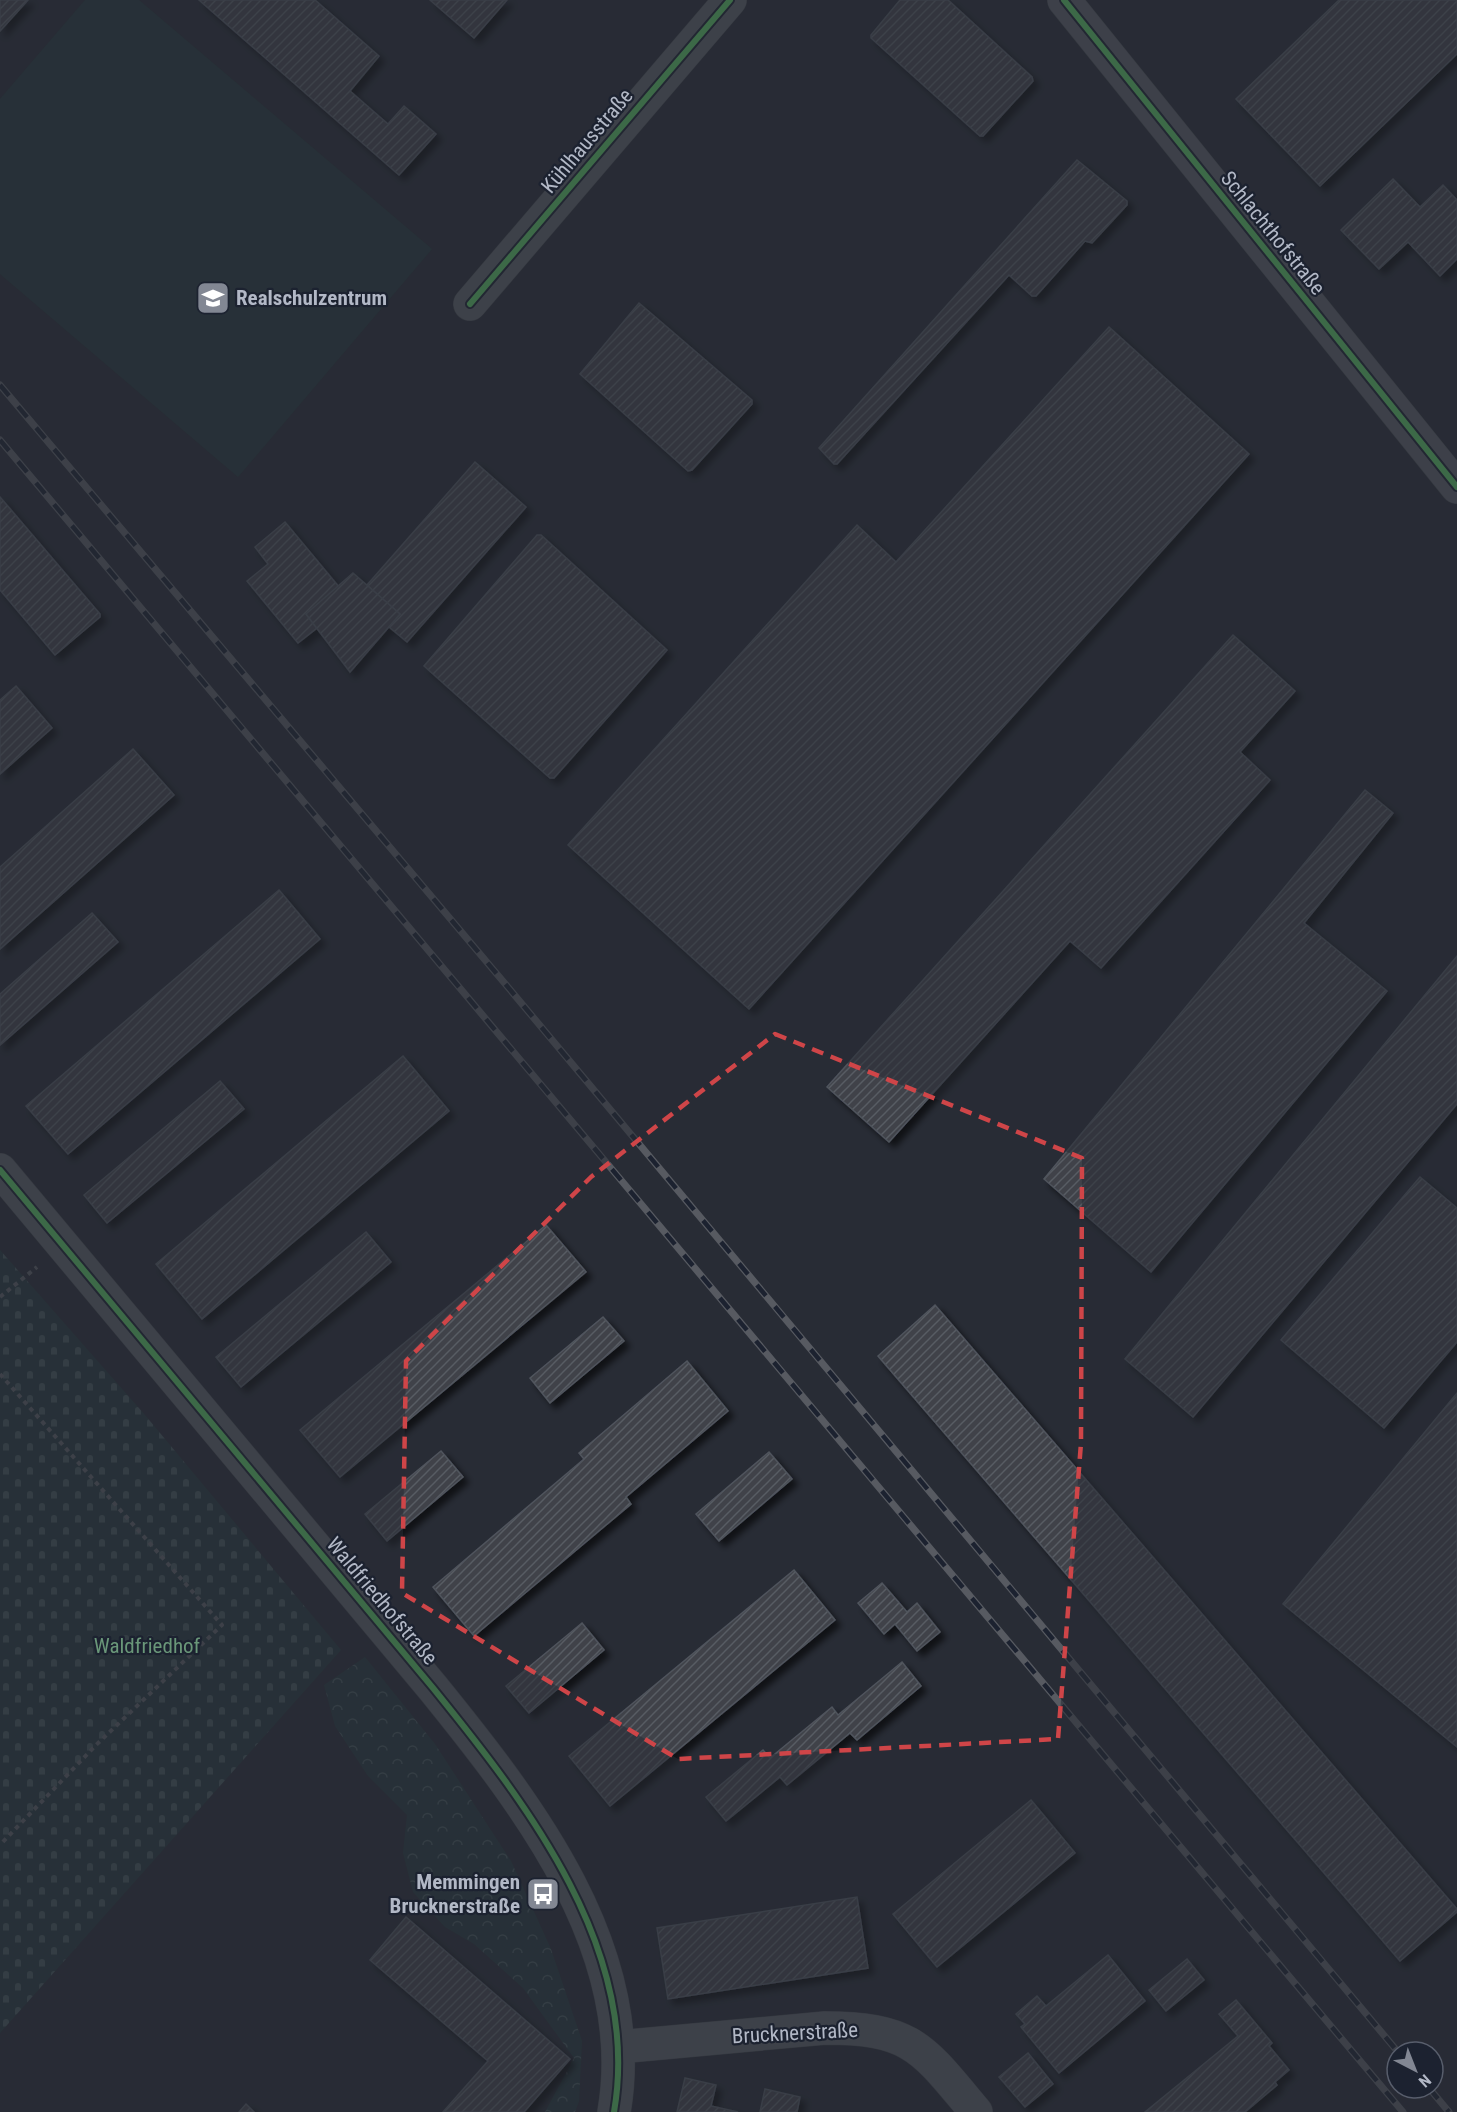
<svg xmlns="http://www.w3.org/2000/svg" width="1457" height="2112" viewBox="0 0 1457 2112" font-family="'Roboto Condensed',sans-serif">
  <defs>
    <pattern id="forest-crowns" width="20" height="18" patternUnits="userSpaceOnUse" patternTransform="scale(1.5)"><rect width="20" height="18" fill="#26373c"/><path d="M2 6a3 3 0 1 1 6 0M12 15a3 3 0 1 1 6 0" fill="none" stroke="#435257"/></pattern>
    <pattern id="cemetery-stones" width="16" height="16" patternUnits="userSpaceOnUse" patternTransform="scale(1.5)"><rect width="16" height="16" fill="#26373c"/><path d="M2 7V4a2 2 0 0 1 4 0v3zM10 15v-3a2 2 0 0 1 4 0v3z" fill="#435257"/></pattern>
    <pattern id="building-hatch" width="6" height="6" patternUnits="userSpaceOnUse" patternTransform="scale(1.5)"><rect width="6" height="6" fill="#3f434a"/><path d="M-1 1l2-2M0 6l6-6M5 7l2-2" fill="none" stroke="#585c63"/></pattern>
    <filter id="shadow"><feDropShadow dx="5.5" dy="5.5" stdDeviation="3" flood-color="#0009"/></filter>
  </defs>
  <rect width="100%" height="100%" fill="#282c35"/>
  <path fill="#26373c" d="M85,0H139L432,249L238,477L0,274V99Z"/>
  <path fill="url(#forest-crowns)" d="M365,1657L435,1744L511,1861L551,1949L582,2041L579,2101L575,2112H545L574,2058L523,1988L474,1944L445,1927L413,1892L403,1853L407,1815L368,1776L335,1726L324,1685Z"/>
  <path fill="url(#cemetery-stones)" d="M0,1250L145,1415L341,1650L0,2033Z"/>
  <g fill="url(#building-hatch)" stroke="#50545d" stroke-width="1.5" filter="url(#shadow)">
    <path d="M0,0H28L0,31Z"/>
    <path d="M199,0H315L379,56L350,91L388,124L404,106L436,134L399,175Z"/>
    <path d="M430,0H507L474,38Z"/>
    <path d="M900,0H948L1032,77L1033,81L983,136H980L871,38V35Z"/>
    <path d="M1339,0H1457V54L1320,186L1236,99Z"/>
    <path d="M1077,160L1127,201V205L1092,243L1085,241L1036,296H1032L1009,275L837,464H834L819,448Z"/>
    <path d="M1393,179L1420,207L1443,185L1457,200V259L1440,276L1408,242L1379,269L1341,230Z"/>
    <path d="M639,303L752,400V404L692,470L688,471L580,374Z"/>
    <path d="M1109,327L1249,454L749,1009L568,845L857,525L896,562Z"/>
    <path d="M475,462L526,507L407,642L389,627L400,614L367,585Z"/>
    <path d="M0,497L100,614V617L55,655L0,590Z"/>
    <path d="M285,522L339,587L306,614L317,628L298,643L247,581L268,564L255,547Z"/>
    <path d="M537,535H541L667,650L554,778H550L424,666Z"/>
    <path d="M353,573L400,614L350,672L306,614Z"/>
    <path d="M1233,635L1295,691L1240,752L1270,780L1101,968L1070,941L889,1142L827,1087Z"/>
    <path d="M16,686L52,728L0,774V700Z"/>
    <path d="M133,749L174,795L0,949V867Z"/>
    <path d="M1365,790L1393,813L1304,923L1387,991L1151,1272L1044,1179Z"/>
    <path d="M279,890L320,939L68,1154L26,1106Z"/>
    <path d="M92,913L118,942L0,1045V994Z"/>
    <path d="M1457,956V1104L1193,1417L1125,1359Z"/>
    <path d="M403,1056L449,1111L202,1319L156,1264Z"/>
    <path d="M220,1081L244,1109L107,1223L84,1195Z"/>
    <path d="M1420,1177L1457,1208V1342L1384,1428L1281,1340Z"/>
    <path d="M546,1225L586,1272L340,1477L300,1430Z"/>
    <path d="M366,1232L391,1262L241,1387L216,1357Z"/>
    <path d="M935,1305L1457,1909V1912L1400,1961L878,1356Z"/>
    <path d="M603,1317L624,1341L550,1403L530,1378Z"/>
    <path d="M687,1361L728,1411L626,1497L631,1504L474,1636L433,1587L584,1459L579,1453Z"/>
    <path d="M1457,1393V1747L1283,1604Z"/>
    <path d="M441,1451L463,1477L387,1541L365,1514Z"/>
    <path d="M769,1452L792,1479L719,1541L696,1514Z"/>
    <path d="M794,1570L835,1620L610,1806L569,1756Z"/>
    <path d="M882,1583L907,1612L917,1603L940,1632L917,1651L895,1624L884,1634L858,1603Z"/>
    <path d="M582,1623L604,1650L529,1713L506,1686Z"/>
    <path d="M902,1662L921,1686L857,1740L850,1733L787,1785L780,1777L726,1821L706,1797L763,1750L770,1758L832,1707L838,1715Z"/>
    <path d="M1031,1800L1075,1853L937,1967L893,1914Z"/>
    <path d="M857,1897L868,1968L668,1999L657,1928Z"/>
    <path d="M406,1917L570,2059L524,2112H443L488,2061L370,1960Z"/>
    <path d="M1108,1955L1145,2001L1059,2073L1021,2027L1025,2024L1016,2014L1037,1996L1046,2006Z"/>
    <path d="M1187,1959L1204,1980L1166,2011L1149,1990Z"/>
    <path d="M1236,2000L1272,2043L1269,2046L1289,2070L1275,2082L1277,2085L1245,2112H1145L1238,2036L1219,2014Z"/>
    <path d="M1028,2053L1053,2084L1025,2107L999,2077Z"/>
    <path d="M685,2078L716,2085L711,2106L738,2112H677Z"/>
    <path d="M765,2089L800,2097L797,2112H760Z"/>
    <path d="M246,2104L254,2112H239Z"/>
  </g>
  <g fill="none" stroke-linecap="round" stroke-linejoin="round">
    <g stroke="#45484f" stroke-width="34">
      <g id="street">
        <path d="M470,304L730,0"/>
        <path d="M0,1170L433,1688C527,1804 642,1951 614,2112"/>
        <path d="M618,2047L825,2028C913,2028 923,2049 976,2112"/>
      </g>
    </g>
    <g stroke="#45484f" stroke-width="34">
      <path id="secondary" d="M1064,0L1457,487"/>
    </g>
    <g stroke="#575a60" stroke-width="4" stroke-dasharray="4.5 4.5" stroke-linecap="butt">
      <path d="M0,1297L37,1267"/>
      <path d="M0,1374L222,1625L96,1745L0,1845"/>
    </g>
    <use href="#street" stroke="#585c63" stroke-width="33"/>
    <use href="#secondary" stroke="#575a62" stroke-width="33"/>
    <g stroke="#575a61" stroke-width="7">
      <g id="rail">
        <path d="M0,385L507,986L1398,2052"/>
        <path d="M0,440L1403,2112"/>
        <path d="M1429,2088L1449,2112"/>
      </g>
    </g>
    <use href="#rail" stroke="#1c2230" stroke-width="4.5" stroke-dasharray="14" stroke-linecap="butt"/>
    <g stroke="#1c2230" stroke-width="10">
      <g id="cycleway">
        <path d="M1064,0L1457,487"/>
        <path d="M470,304L730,0"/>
        <path d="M0,1170L433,1688C527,1804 642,1951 614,2112"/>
      </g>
    </g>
    <use href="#cycleway" stroke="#56b35d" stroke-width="6"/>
  </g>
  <path d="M0 0H1457V2112H0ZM775,1034L1082,1158L1081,1443L1058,1739L678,1759L402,1593L406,1361L591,1177Z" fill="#282c35" fill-opacity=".55" fill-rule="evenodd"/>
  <path fill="none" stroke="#cf4548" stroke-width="4.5" stroke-dasharray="12 8" stroke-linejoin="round" d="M775,1034L1082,1158L1081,1443L1058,1739L678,1759L402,1593L406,1361L591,1177Z"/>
  <defs>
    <g id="school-square" transform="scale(1.725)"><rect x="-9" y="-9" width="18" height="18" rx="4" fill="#828793" stroke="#1c2230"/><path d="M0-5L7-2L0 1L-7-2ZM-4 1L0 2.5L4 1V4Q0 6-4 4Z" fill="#fff"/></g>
    <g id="bus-square" transform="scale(1.725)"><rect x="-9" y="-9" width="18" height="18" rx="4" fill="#828793" stroke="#1c2230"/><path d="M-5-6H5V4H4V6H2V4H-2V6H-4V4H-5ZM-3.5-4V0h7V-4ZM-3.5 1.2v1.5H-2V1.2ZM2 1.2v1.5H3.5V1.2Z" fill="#fff"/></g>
  </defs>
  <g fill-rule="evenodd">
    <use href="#school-square" x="213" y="298"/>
    <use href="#bus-square" x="543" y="1894"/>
  </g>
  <g text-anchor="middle" stroke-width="4.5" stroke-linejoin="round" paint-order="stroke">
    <g font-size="21" fill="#b2b8c6" stroke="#1c2230">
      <text transform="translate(587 141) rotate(-50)" y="7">Kühlhausstraße</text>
      <text transform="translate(1273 233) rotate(51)" y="7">Schlachthofstraße</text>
      <text transform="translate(382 1601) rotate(50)" y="7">Waldfriedhofstraße</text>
      <text transform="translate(795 2033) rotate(-3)" y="7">Brucknerstraße</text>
    </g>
    <g font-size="21" font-weight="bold" fill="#b2b8c6" stroke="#1c2230" text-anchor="start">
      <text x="236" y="305">Realschulzentrum</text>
      <text x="520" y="1889" text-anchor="end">Memmingen<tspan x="520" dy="24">Brucknerstraße</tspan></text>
    </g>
    <g font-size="21" fill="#6a9779" stroke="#1c2230">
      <text x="147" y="1653">Waldfriedhof</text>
    </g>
  </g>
  <g transform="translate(1415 2070) rotate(138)"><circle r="28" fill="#1c2230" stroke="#585e6c" stroke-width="1.5"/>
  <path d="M0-4.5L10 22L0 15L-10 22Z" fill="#828793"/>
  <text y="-9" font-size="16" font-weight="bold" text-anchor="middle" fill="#b2b8c6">N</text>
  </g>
</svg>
